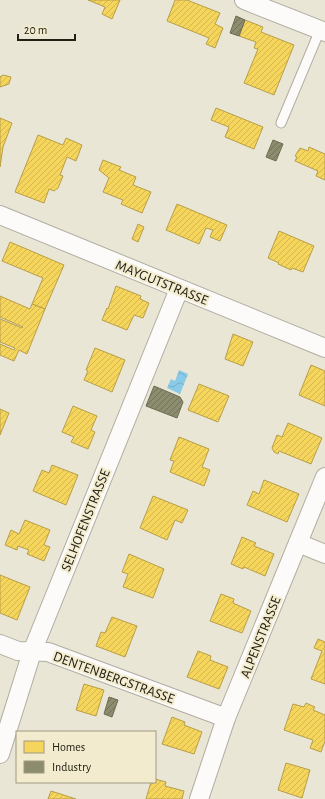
<svg xmlns="http://www.w3.org/2000/svg" width="325" height="799" viewBox="0 0 325 799" font-family="'Alegreya Sans',sans-serif">
  <defs>
    <pattern id="water-waves" width="16" height="10" patternUnits="userSpaceOnUse"><rect width="16" height="10" fill="#89cbe7"/><path d="M0 5q4-4 8 0t8 0" fill="none" stroke="#76aec5"/></pattern>
    <pattern id="homes-hatch" width="6" height="6" patternUnits="userSpaceOnUse"><rect width="6" height="6" fill="#f6d55c"/><path d="M-1 1l2-2M0 6l6-6M5 7l2-2" fill="none" stroke="#d3b74f"/></pattern>
    <pattern id="industry-hatch" width="6" height="6" patternUnits="userSpaceOnUse"><rect width="6" height="6" fill="#8c8c6e"/><path d="M-1 1l2-2M0 6l6-6M5 7l2-2" fill="none" stroke="#727259"/></pattern>
  </defs>
  <rect width="100%" height="100%" fill="#eae6d6"/>
  <path fill="url(#water-waves)" d="M179,370L188,374L180,394L167,388L171,379L175,381Z"/>
  <g fill="url(#homes-hatch)" stroke="#b79f47">
    <path d="M88,0H120L112,19L102,14L105,7Z"/>
    <path d="M175,0H187L220,13L215,24L223,28L215,48L206,44L209,38L167,21Z"/>
    <path d="M245,20L263,27L261,32L294,45L274,95L244,83L258,49L254,48L256,42L239,36Z"/>
    <path d="M3,75L11,77L9,84L0,87V77Z"/>
    <path d="M216,108L263,127L254,149L225,137L229,127L211,120Z"/>
    <path d="M0,118L12,123L3,147L0,167Z"/>
    <path d="M38,135L63,145L66,138L82,145L76,161L67,157L60,175L63,176L58,188L54,191L49,189L44,203L15,192Z"/>
    <path d="M309,147L325,154V180L316,176L318,171L295,161L297,157L295,156L300,148L308,151Z"/>
    <path d="M103,160L121,167L119,170L136,177L133,185L151,192L142,213L121,204L123,200L103,192L109,178L99,170Z"/>
    <path d="M177,204L227,225L220,241L210,237L213,230L206,228L199,244L166,230Z"/>
    <path d="M138,224L144,227L138,242L132,239Z"/>
    <path d="M279,231L314,246L303,272L292,268L291,270L278,264L279,263L268,258Z"/>
    <path d="M10,242L64,265L45,309L32,304L43,278L2,261Z"/>
    <path d="M116,286L141,296L140,299L149,303L143,318L134,315L127,330L102,320L107,308L108,309Z"/>
    <path d="M0,296L30,309L32,304L45,309L27,354L19,350L14,361L0,355V344L14,350L15,348L0,342V319L22,328L23,327L0,317Z"/>
    <path d="M233,334L253,342L243,366L225,359Z"/>
    <path d="M95,348L125,360L112,392L84,380L88,371L86,370Z"/>
    <path d="M311,365L325,371V406L299,395Z"/>
    <path d="M199,384L229,396L218,422L188,410Z"/>
    <path d="M73,406L97,416L91,430L95,432L88,449L71,442L74,437L62,432Z"/>
    <path d="M0,409L9,413L0,435Z"/>
    <path d="M288,423L322,438L311,464L279,451L278,454L274,452L272,448L277,435L282,437Z"/>
    <path d="M179,437L209,449L202,467L210,470L204,486L170,472L174,461L170,460Z"/>
    <path d="M52,465L78,475L66,505L33,491L42,470L49,473Z"/>
    <path d="M264,480L299,494L287,522L247,505L253,491L259,494Z"/>
    <path d="M153,496L188,510L182,523L175,520L167,540L140,528Z"/>
    <path d="M25,520L50,530L44,545L50,547L44,561L27,554L29,550L18,546L17,550L5,545L11,530L19,534Z"/>
    <path d="M242,537L256,543L254,546L274,554L265,576L244,567L243,569L231,564Z"/>
    <path d="M129,554L164,569L153,598L123,587L128,574L122,572Z"/>
    <path d="M0,575L30,587L17,620L0,613Z"/>
    <path d="M221,594L234,599L233,603L251,611L242,633L210,621Z"/>
    <path d="M112,617L137,626L125,657L96,646L101,632L105,633Z"/>
    <path d="M318,639L325,642V684L311,679L322,651L314,648Z"/>
    <path d="M198,651L211,656L210,660L228,667L219,689L187,677Z"/>
    <path d="M84,684L104,690L96,716L76,710Z"/>
    <path d="M306,703L315,707L313,710L325,715V741L321,752L310,748L313,740L284,730L293,704L304,707Z"/>
    <path d="M172,717L185,722L184,725L202,732L194,754L162,744Z"/>
    <path d="M286,763L310,770L302,798L278,790Z"/>
    <path d="M155,779L166,782L165,786L184,791L182,799H146L151,782H155Z"/>
    <path d="M51,791L76,799H48Z"/>
  </g>
  <g fill="url(#industry-hatch)" stroke="#6c6c54">
    <path d="M236,16L245,20L239,36L230,33Z"/>
    <path d="M273,140L283,144L276,161L266,157Z"/>
    <path d="M154,386L180,397L183,402L177,418L146,406Z"/>
    <path d="M109,697L118,700L112,717L104,714Z"/>
  </g>
  <g fill="none" stroke-linecap="round" stroke-linejoin="round">
    <g stroke="#b0ada1" stroke-width="11">
      <path id="lane" d="M281,123L320,30"/>
    </g>
    <g stroke="#b0ada1" stroke-width="20">
      <g id="street">
        <path d="M244,0L325,32"/>
        <path d="M0,215L325,348"/>
        <path d="M298,543L325,554"/>
        <path d="M0,644L18,651L48,652L226,718"/>
        <path d="M0,754L32,652L179,289"/>
        <path d="M199,799L226,718L325,477"/>
      </g>
    </g>
    <use href="#lane" stroke="#fcfbf9" stroke-width="9"/>
    <use href="#street" stroke="#fcfbf9" stroke-width="18"/>
  </g>
  <g text-anchor="middle" stroke-width="4" stroke-linejoin="round" paint-order="stroke">
    <g font-size="14" fill="#232116" stroke="#f2ebce">
      <text transform="translate(162 282) rotate(22)" y="5">MAYGUTSTRASSE</text>
      <text transform="translate(85 520) rotate(-68)" y="5">SELHOFENSTRASSE</text>
      <text transform="translate(260 637) rotate(-68)" y="5">ALPENSTRASSE</text>
      <text transform="translate(114 677) rotate(20)" y="5">DENTENBERGSTRASSE</text>
    </g>
  </g>
  <rect x="16" y="731" width="140" height="52" fill="#f2ebce" stroke="#9f9a84"/>
  <rect x="24" y="741" width="20" height="12" fill="#f6d55c" stroke="#9f9a84"/>
  <text x="52" y="751" font-size="12" fill="#232116">Homes</text>
  <rect x="24" y="761" width="20" height="12" fill="#8c8c6e" stroke="#9f9a84"/>
  <text x="52" y="771" font-size="12" fill="#232116">Industry</text>
  <path d="M18 34v6h57v-6" fill="none" stroke="#232116" stroke-width="2"/>
  <text x="24" y="34" font-size="12" fill="#232116" stroke="#f2ebce" stroke-width="3" paint-order="stroke">20 m</text>
</svg>
